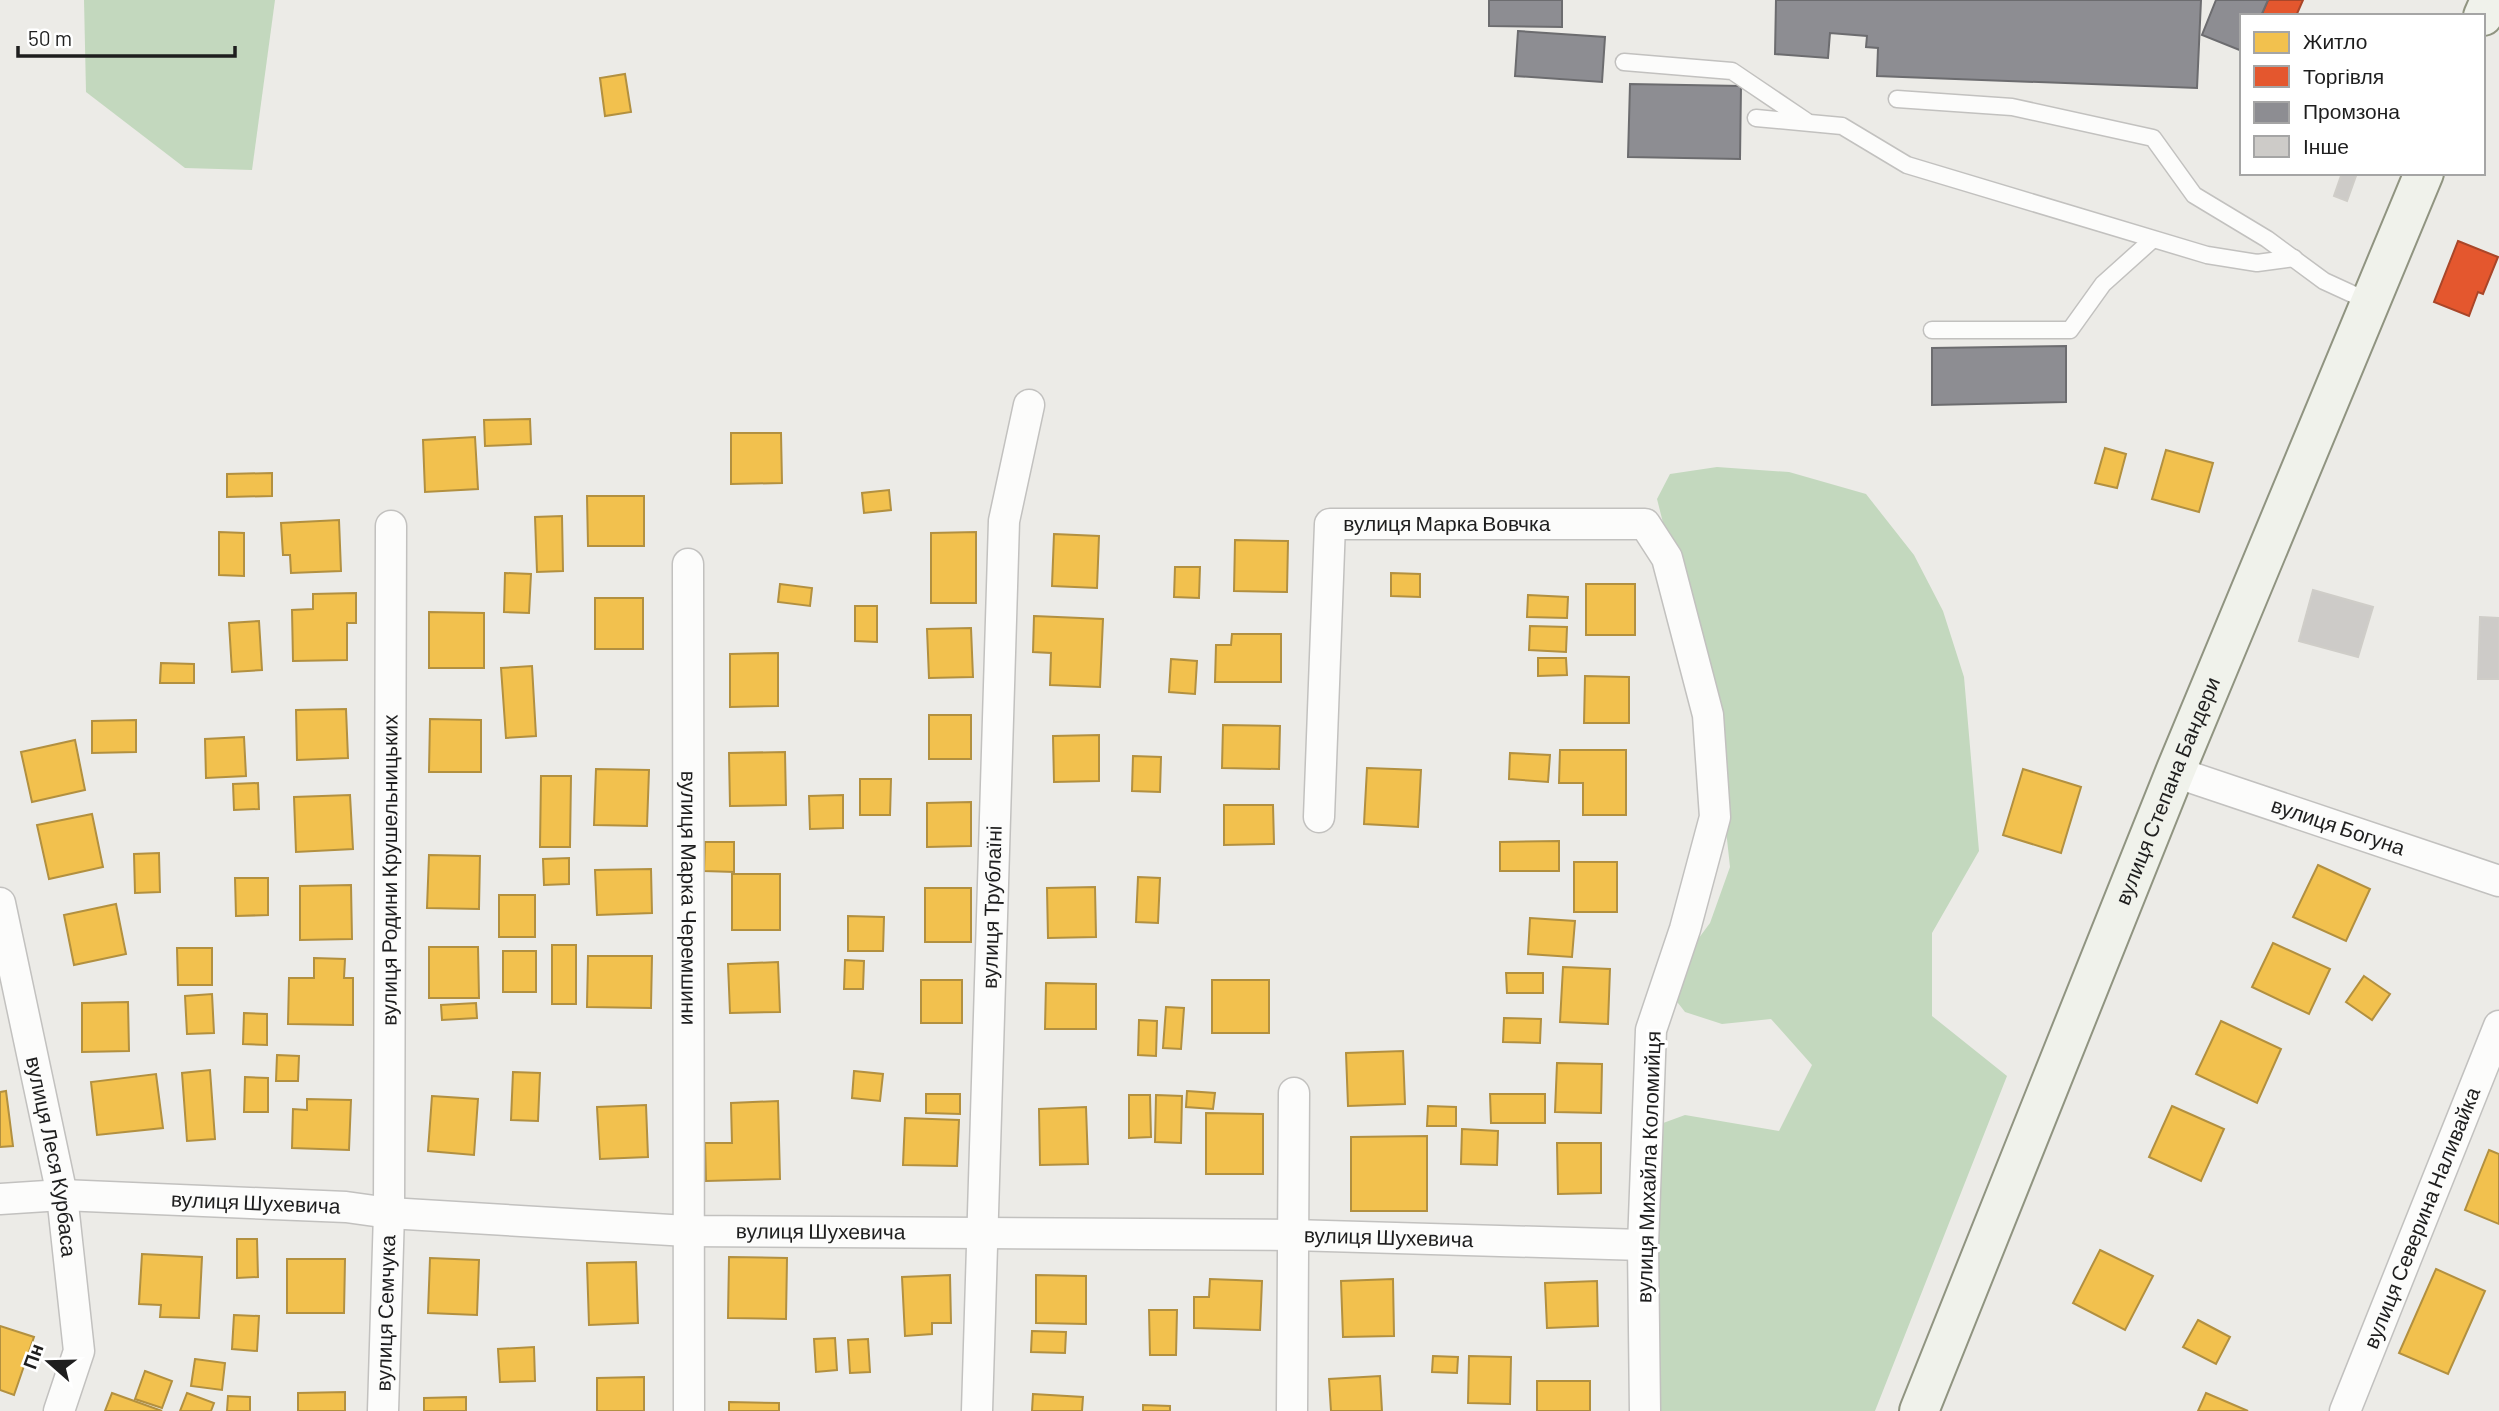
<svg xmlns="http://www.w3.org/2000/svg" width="2499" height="1411" viewBox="0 0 2499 1411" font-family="Barlow,sans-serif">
  <rect width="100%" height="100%" fill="#ecebe7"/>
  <g fill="#c3d8be">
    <path d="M84,0H275L252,170L185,168L86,92Z"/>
    <path d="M1717,467L1789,472L1866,494L1914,555L1943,611L1964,677L1979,851L1932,933V1016L2007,1076L1875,1411H1653L1655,1126L1685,1115L1779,1131L1812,1065L1771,1019L1722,1024L1685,1012L1664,985L1710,923L1730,867L1715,728L1657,499L1670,474Z"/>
  </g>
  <g fill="#f2c14e" stroke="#b29040" stroke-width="2">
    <path d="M625,74L631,112L605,116L600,78Z"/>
    <path d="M530,419L531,444L485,446L484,420Z"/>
    <path d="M731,433H781L782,483L731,484Z"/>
    <path d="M475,437L478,489L425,492L423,440Z"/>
    <path d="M2105,448L2126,454L2117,488L2095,483Z"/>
    <path d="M2166,450L2213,463L2199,512L2152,499Z"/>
    <path d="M272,473V496L227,497V474Z"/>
    <path d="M889,490L891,510L864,513L862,493Z"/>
    <path d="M587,496H644V546H588Z"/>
    <path d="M562,516L563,571L537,572L535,517Z"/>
    <path d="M339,520L341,571L291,573L290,555H283L281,523Z"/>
    <path d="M219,532L244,533V576L219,575Z"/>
    <path d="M976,532V603H931V533Z"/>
    <path d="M1054,534L1099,536L1097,588L1052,586Z"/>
    <path d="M1235,540L1288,541L1287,592L1234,591Z"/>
    <path d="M1175,567H1200L1199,598L1174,597Z"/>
    <path d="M505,573L531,574L529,613L504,612Z"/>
    <path d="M1391,573L1420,574V597L1391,596Z"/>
    <path d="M780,584L812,588L810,606L778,602Z"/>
    <rect x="1586" y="584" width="49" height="51"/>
    <path d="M356,593V623H347V660L293,661L292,610L313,609V594Z"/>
    <path d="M1528,595L1568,597L1567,618L1527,617Z"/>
    <rect x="595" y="598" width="48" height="51"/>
    <path d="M855,606H877V642L855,641Z"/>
    <path d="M429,612L484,613V668H429Z"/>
    <path d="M1034,616L1103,619L1100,687L1050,685L1051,653L1033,652Z"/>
    <path d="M259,621L262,670L232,672L229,623Z"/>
    <path d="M1530,626L1567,627L1566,652L1529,650Z"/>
    <path d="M971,628L973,677L929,678L927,629Z"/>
    <path d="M1232,634H1281V682H1215L1216,645H1231Z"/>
    <path d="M778,653V706L730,707V654Z"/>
    <path d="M1538,658H1566L1567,675L1538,676Z"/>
    <path d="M1171,659L1197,661L1195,694L1169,692Z"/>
    <path d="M161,663L194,664V683H160Z"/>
    <path d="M532,666L536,736L506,738L501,668Z"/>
    <path d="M1585,676L1629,677V723H1584Z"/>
    <path d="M346,709L348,758L297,760L296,710Z"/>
    <rect x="929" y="715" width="42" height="44"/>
    <path d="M430,719L481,720V772H429Z"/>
    <path d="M136,720V752L92,753V721Z"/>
    <path d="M1223,725L1280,726L1279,769L1222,768Z"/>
    <path d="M1099,735V781L1054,782L1053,736Z"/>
    <path d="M244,737L246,776L206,778L205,739Z"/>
    <path d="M75,740L85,790L32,802L21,752Z"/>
    <path d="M1560,750H1626V815H1583V783H1559Z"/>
    <path d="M785,752L786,805L730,806L729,753Z"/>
    <path d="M1510,753L1550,755L1548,782L1509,779Z"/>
    <path d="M1133,756L1161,757L1160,792L1132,791Z"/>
    <path d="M1367,768L1421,770L1418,827L1364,824Z"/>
    <path d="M596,769L649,770L647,826L594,825Z"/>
    <path d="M2023,769L2081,787L2061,853L2003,835Z"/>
    <path d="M541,776H571L570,847H540Z"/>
    <path d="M860,779H891L890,815H860Z"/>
    <path d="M258,783L259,809L234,810L233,784Z"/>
    <path d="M350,795L353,849L296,852L294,797Z"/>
    <path d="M843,795V828L810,829L809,796Z"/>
    <path d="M971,802V846L927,847V803Z"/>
    <path d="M1224,805H1273L1274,844L1224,845Z"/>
    <path d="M92,814L103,867L49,879L37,825Z"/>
    <path d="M1559,841V871H1500V842Z"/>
    <path d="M705,842H734V872L704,871Z"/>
    <path d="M159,853L160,892L135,893L134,854Z"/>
    <path d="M429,855L480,856L479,909L427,908Z"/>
    <path d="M569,858V884L544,885L543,859Z"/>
    <rect x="1574" y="862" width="43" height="50"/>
    <path d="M2318,865L2370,889L2346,941L2293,917Z"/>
    <path d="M651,869L652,913L597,915L595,870Z"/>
    <rect x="732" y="874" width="48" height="56"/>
    <path d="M1138,877L1160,878L1158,923L1136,922Z"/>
    <path d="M235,878H268V915L236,916Z"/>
    <path d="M351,885L352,939L300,940V886Z"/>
    <path d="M1095,887L1096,937L1048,938L1047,888Z"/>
    <rect x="925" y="888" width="46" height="54"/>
    <rect x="499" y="895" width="36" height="42"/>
    <path d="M116,904L126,954L74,965L64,915Z"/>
    <path d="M848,916L884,917L883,951H848Z"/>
    <path d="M1530,918L1575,921L1572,957L1528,954Z"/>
    <path d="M2273,943L2330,969L2309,1014L2252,987Z"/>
    <rect x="552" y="945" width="24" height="59"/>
    <path d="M429,947H478L479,998H429Z"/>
    <path d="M177,948H212V985H178Z"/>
    <rect x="503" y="951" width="33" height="41"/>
    <path d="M588,956H652L651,1008L587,1007Z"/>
    <path d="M314,958L345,959L344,978H353V1025L288,1024L289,978H314Z"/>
    <path d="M845,960L864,961L863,989H844Z"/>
    <path d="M778,962L780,1012L730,1013L728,964Z"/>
    <path d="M1563,967L1610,969L1608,1024L1560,1022Z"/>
    <path d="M1506,973H1543V993H1507Z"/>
    <path d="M2364,976L2390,994L2372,1020L2346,1002Z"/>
    <rect x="921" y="980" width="41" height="43"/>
    <rect x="1212" y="980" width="57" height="53"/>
    <path d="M1046,983L1096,984V1029H1045Z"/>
    <path d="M212,994L214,1033L187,1034L185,996Z"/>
    <path d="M128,1002L129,1051L82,1052V1003Z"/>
    <path d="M476,1003L477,1018L442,1020L441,1005Z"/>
    <path d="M1166,1007L1184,1008L1181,1049L1163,1048Z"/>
    <path d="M244,1013L267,1014V1045L243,1044Z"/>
    <path d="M1504,1018L1541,1019L1540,1043L1503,1042Z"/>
    <path d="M1139,1020L1157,1021L1156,1056L1138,1055Z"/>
    <path d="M2221,1021L2281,1049L2257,1103L2196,1074Z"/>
    <path d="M1403,1051L1405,1104L1348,1106L1346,1053Z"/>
    <path d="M277,1055L299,1056L298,1081H276Z"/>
    <path d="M1557,1063L1602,1064L1601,1113L1555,1112Z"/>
    <path d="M210,1070L215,1139L187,1141L182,1073Z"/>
    <path d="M854,1071L883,1074L880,1101L852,1098Z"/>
    <path d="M513,1072L540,1073L538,1121L511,1120Z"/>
    <path d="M156,1074L163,1128L97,1135L91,1082Z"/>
    <path d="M245,1077L268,1078V1112H244Z"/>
    <path d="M6,1091L13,1146L0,1147V1092Z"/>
    <path d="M1187,1091L1215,1093L1213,1109L1186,1107Z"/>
    <path d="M926,1094H960V1114L926,1113Z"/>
    <path d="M1490,1094H1545V1123H1491Z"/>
    <path d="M1129,1095H1150L1151,1137L1129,1138Z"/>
    <path d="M1156,1095L1182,1096L1181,1143L1155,1142Z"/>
    <path d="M432,1096L478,1099L474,1155L428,1151Z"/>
    <path d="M307,1099L351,1100L349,1150L292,1148L293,1109L307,1110Z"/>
    <path d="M778,1101L780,1179L706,1181L705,1143H732L731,1103Z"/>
    <path d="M646,1105L648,1157L600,1159L597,1107Z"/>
    <path d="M1428,1106L1456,1107V1126H1427Z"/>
    <path d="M2172,1106L2224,1129L2201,1181L2149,1157Z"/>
    <path d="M1086,1107L1088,1164L1040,1165L1039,1109Z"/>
    <path d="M1206,1113L1263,1114V1174H1206Z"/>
    <path d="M905,1118L959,1120L957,1166L903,1165Z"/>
    <path d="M1462,1129L1498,1131L1497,1165L1461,1164Z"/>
    <path d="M1427,1136V1211H1351V1137Z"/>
    <path d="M1557,1143H1601V1193L1558,1194Z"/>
    <path d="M2489,1150L2499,1154V1224L2465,1210Z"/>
    <path d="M237,1239H257L258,1277L237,1278Z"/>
    <path d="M2100,1250L2153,1276L2125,1330L2073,1303Z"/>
    <path d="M142,1254L202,1257L199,1318L160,1317L161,1305L139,1304Z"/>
    <path d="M729,1257L787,1258L786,1319L728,1318Z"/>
    <path d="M430,1258L479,1260L477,1315L428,1313Z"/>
    <path d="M287,1259H345L344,1313H287Z"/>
    <path d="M636,1262L638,1323L589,1325L587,1263Z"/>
    <path d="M2436,1269L2485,1291L2448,1374L2399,1353Z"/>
    <path d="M950,1275L951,1323H932V1334L905,1336L902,1277Z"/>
    <path d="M1036,1275L1086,1276V1324L1036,1323Z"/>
    <path d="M1210,1279L1262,1281L1260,1330L1194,1328V1297H1209Z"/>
    <path d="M1393,1279L1394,1336L1343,1337L1341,1281Z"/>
    <path d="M1597,1281L1598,1326L1547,1328L1545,1283Z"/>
    <path d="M1149,1310H1177L1176,1355H1150Z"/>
    <path d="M234,1315L259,1316L257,1351L232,1349Z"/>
    <path d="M2198,1320L2230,1337L2216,1364L2183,1347Z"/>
    <path d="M0,1326L34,1337L14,1395L0,1390Z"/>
    <path d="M1032,1331L1066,1332L1065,1353L1031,1352Z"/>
    <path d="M835,1338L837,1370L816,1372L814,1339Z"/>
    <path d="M868,1339L870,1372L850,1373L848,1340Z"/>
    <path d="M534,1347L535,1381L500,1382L498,1349Z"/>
    <path d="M1433,1356L1458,1357L1457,1373L1432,1372Z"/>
    <path d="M1469,1356L1511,1357L1510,1404L1468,1403Z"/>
    <path d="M195,1359L225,1363L222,1390L191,1386Z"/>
    <path d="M145,1371L172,1381L162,1408L135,1399Z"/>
    <path d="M1380,1376L1382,1411H1331L1329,1379Z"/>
    <path d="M644,1377V1411H597V1378Z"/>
    <rect x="1537" y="1381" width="53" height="30"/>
    <path d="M345,1392V1411H298V1393Z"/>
    <path d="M112,1393L162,1411H105Z"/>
    <path d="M187,1393L214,1403L211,1411H180Z"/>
    <path d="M2206,1393L2248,1411H2198Z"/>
    <path d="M1033,1394L1083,1397L1082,1411H1032Z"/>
    <path d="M228,1396L250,1397V1411H227Z"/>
    <path d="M466,1397V1411H424V1398Z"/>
    <path d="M729,1402L779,1403V1411H729Z"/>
    <path d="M1143,1405L1170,1406V1411H1143Z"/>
  </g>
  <g fill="#e4572e" stroke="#a94629" stroke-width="2">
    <path d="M2268,0H2303L2296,16H2261Z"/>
    <path d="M2458,241L2498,257L2483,294L2478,292L2469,316L2434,302Z"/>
  </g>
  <g fill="#8d8d92" stroke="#6c6c6f" stroke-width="2">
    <path d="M1489,0H1562V27L1489,26Z"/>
    <path d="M1776,0H2201L2197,88L1877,76L1878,48L1866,47L1867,36L1830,33L1828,58L1775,54Z"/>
    <path d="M2216,0H2268L2261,16H2242V51L2202,35Z"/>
    <path d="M1518,31L1605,37L1602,82L1515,76Z"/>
    <path d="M1630,84L1741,86L1740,159L1628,157Z"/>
    <path d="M2066,346V402L1932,405V348Z"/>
  </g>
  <g fill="#cdcbc8" stroke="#cfcdc8" stroke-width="2">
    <path d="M2342,173H2357L2347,201L2334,196Z"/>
    <path d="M2313,590L2373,607L2358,657L2299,641Z"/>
    <path d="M2480,617L2499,618V679H2478Z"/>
  </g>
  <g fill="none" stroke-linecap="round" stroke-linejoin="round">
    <g stroke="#c2c1bf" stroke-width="19">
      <g id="lane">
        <path d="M1624,62L1732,71L1806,121"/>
        <path d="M1897,99L2012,107L2153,138L2194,195L2267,239L2324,281L2372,303"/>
        <path d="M1756,118L1842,126L1907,165L2207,255L2257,263L2294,258"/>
        <path d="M1932,330H2070L2103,284L2152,240"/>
      </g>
    </g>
    <g stroke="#c2c1bf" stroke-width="33">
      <g id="street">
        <path id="s1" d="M688,564L689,1411"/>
        <path id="s2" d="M2175,772L2499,881"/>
        <path id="s3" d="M1319,817L1330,524H1645L1667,558L1708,715L1715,817L1685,929L1651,1030L1643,1245L1645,1411"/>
        <path id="s4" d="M0,903L62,1195L79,1351L59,1411"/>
        <path id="s5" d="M0,1199L62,1195L346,1207L389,1213L687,1231L1292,1235L1643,1245"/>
        <path id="s6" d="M383,1411L389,1213L391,526"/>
        <path id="s7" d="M977,1411L1004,521L1029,405"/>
        <path d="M1292,1411L1294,1093"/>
        <path id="s8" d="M2345,1411L2499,1026"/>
      </g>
    </g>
    <g stroke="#909481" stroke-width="42">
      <g id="secondary">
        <path d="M2483,16L2490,0"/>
        <path id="s9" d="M1919,1411L2175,772L2424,173"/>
      </g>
    </g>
    <use href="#lane" stroke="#fcfcfb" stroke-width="16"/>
    <use href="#street" stroke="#fcfcfb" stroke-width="30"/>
    <use href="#secondary" stroke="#f0f2eb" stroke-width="38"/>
  </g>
  <g text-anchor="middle" stroke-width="7" stroke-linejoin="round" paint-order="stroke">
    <g font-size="21" fill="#1e1e1e" stroke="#fff">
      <text dy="7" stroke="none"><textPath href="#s3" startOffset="410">вулиця Марка Вовчка</textPath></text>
      <text dy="7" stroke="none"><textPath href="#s9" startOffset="668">вулиця Степана Бандери</textPath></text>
      <text dy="7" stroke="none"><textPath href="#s2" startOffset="172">вулиця Богуна</textPath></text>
      <text dy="7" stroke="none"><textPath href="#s6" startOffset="541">вулиця Родини Крушельницьких</textPath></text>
      <text dy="7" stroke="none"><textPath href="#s1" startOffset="334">вулиця Марка Черемшини</textPath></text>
      <text dy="7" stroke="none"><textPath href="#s7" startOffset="504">вулиця Трублаїні</textPath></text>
      <text dy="7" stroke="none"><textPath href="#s4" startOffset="259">вулиця Леся Курбаса</textPath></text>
      <text transform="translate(1649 1167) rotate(-88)" y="7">вулиця Михайла Коломийця</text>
      <text dy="7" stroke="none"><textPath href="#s5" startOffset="256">вулиця Шухевича</textPath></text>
      <text dy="7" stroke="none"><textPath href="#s8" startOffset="208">вулиця Северина Наливайка</textPath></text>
      <text dy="7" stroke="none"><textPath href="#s5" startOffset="822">вулиця Шухевича</textPath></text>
      <text dy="7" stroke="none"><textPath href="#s5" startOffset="1390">вулиця Шухевича</textPath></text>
      <text dy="7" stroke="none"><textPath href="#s6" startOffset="98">вулиця Семчука</textPath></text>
    </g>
  </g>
  <rect x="2240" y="14" width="245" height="161" fill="#ffffff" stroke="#a5a5a5" stroke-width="2"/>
  <rect x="2254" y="32" width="35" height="21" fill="#f2c14e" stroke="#a5a5a5" stroke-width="2"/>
  <text x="2303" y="49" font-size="21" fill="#1e1e1e">Житло</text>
  <rect x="2254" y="66" width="35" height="21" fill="#e4572e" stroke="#a5a5a5" stroke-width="2"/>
  <text x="2303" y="84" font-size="21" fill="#1e1e1e">Торгівля</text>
  <rect x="2254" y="102" width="35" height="21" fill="#8d8d92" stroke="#a5a5a5" stroke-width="2"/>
  <text x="2303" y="119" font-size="21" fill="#1e1e1e">Промзона</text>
  <rect x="2254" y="136" width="35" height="21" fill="#cdcbc8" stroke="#a5a5a5" stroke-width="2"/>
  <text x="2303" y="154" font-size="21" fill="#1e1e1e">Інше</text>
  <g transform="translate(49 1362) rotate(290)" stroke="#ffffff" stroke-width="5" paint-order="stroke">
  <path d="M0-5L12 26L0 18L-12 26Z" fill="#1e1e1e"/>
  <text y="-10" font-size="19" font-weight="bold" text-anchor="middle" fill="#1e1e1e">Пн</text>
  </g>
  <path d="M18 46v10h217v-10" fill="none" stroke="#1e1e1e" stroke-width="3.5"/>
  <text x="28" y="46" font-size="21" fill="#1e1e1e" stroke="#ffffff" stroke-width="5" paint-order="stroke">50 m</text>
</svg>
